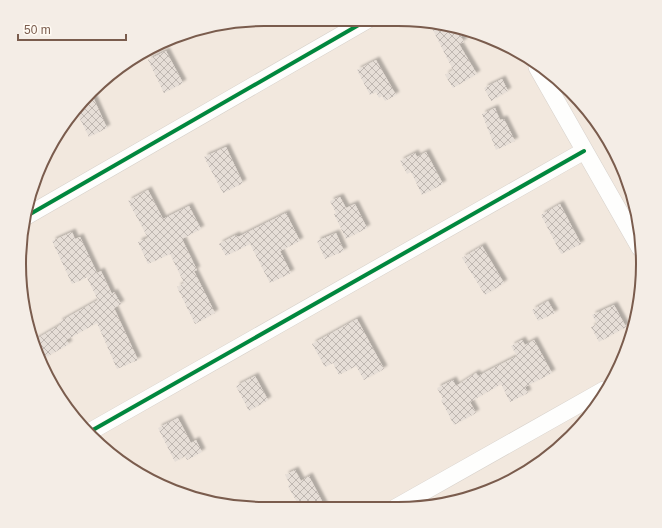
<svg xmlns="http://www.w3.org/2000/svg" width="662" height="528" viewBox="0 0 662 528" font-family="Helvetica,sans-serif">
  <defs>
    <pattern id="building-cross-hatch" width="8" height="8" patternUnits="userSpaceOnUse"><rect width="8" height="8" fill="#e6ded7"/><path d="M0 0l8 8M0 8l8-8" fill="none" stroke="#bfb7b1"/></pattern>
    <filter id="shadow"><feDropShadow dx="3.5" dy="-3.5" stdDeviation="1" flood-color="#0004"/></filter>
  </defs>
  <rect width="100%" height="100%" fill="#f9f5f0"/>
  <path fill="#f2e8de" d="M264,19L414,20L477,32L559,80L610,142L641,232L635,328L592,413L520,476L462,501L414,508L216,504L170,490L115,459L52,386L27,327L19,264L27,200L52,141L91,91L142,52L201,27Z"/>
  <g fill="url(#building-cross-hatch)" filter="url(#shadow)">
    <path d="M440,25L457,28L464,42L459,44L477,74L453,88L445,75L453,70L432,28Z"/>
    <path d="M166,51L183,83L164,93L148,60Z"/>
    <path d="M376,60L396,95L385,101L382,96L379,98L376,92L370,95L357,70Z"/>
    <path d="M502,79L508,91L491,101L484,88Z"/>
    <path d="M92,95L107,128L89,137L76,111L83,108L81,104L85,98Z"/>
    <path d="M495,108L500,120L504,119L515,141L496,150L482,114Z"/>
    <path d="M226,147L243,183L223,193L204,157Z"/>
    <path d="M426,152L443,184L422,195L411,172L407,174L400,161L415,153L417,157Z"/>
    <path d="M148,190L163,219L189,206L201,229L182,239L197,270L194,271L215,313L195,324L177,287L184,283L170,254L148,264L138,242L148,238L128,201Z"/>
    <path d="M340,197L346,208L355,204L367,228L346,239L334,214L336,213L330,201Z"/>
    <path d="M560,204L581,244L561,254L541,215Z"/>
    <path d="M286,213L300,241L280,251L291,273L270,283L250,244L226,256L219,244L236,235L238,237Z"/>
    <path d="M72,232L75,239L80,237L97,273L72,284L52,241Z"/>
    <path d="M336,233L344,251L325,259L317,241Z"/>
    <path d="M482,246L504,283L485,295L462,258Z"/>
    <path d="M101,271L112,294L114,292L121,304L114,308L138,360L117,369L97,323L66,340L69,344L41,360L33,341L60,325L59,322L98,300L87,278Z"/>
    <path d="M548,301L555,313L538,321L532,310Z"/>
    <path d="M614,305L626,327L599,342L591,327L597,324L592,315Z"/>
    <path d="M357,319L384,369L364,380L356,366L339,375L333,363L325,367L312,344Z"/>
    <path d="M522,340L525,345L534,340L552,373L525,387L528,393L510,402L501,384L470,402L476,413L454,425L441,400L443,399L437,388L453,380L456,386L476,373L478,376L517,356L511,346Z"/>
    <path d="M255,376L268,400L249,411L236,386Z"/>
    <path d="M178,418L191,443L196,440L202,452L187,460L185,456L175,462L158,428Z"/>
    <path d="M295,470L301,481L309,476L325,507L299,506L288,486L290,484L285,475Z"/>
  </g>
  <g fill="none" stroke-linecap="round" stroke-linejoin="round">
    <g stroke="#d7d1cb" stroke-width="18">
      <g id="minor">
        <path d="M537,67L640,248"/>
        <path d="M25,217L369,19"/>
        <path d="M91,431L584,151"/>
        <path d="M395,508L604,390"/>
      </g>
    </g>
    <use href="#minor" stroke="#fefefd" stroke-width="17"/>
    <g stroke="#fffaf3" stroke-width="6">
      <g id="cycleway">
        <path d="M25,217L369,19"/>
        <path d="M91,431L584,151"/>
      </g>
    </g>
    <use href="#cycleway" stroke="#00873e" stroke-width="4"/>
  </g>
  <path d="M0 0H662V528H0ZM264 26H398A238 238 0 0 1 636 264V264A238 238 0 0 1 398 502H264A238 238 0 0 1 26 264V264A238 238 0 0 1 264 26Z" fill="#f4ede6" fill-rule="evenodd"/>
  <path fill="none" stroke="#7a5c4d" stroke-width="2" d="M264 26H398A238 238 0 0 1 636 264V264A238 238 0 0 1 398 502H264A238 238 0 0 1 26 264V264A238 238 0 0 1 264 26Z"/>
  <path d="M18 34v6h108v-6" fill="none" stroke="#7a5c4d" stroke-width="2"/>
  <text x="24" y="34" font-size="12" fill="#7a5c4d" stroke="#fffaf3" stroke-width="3" paint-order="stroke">50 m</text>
</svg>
